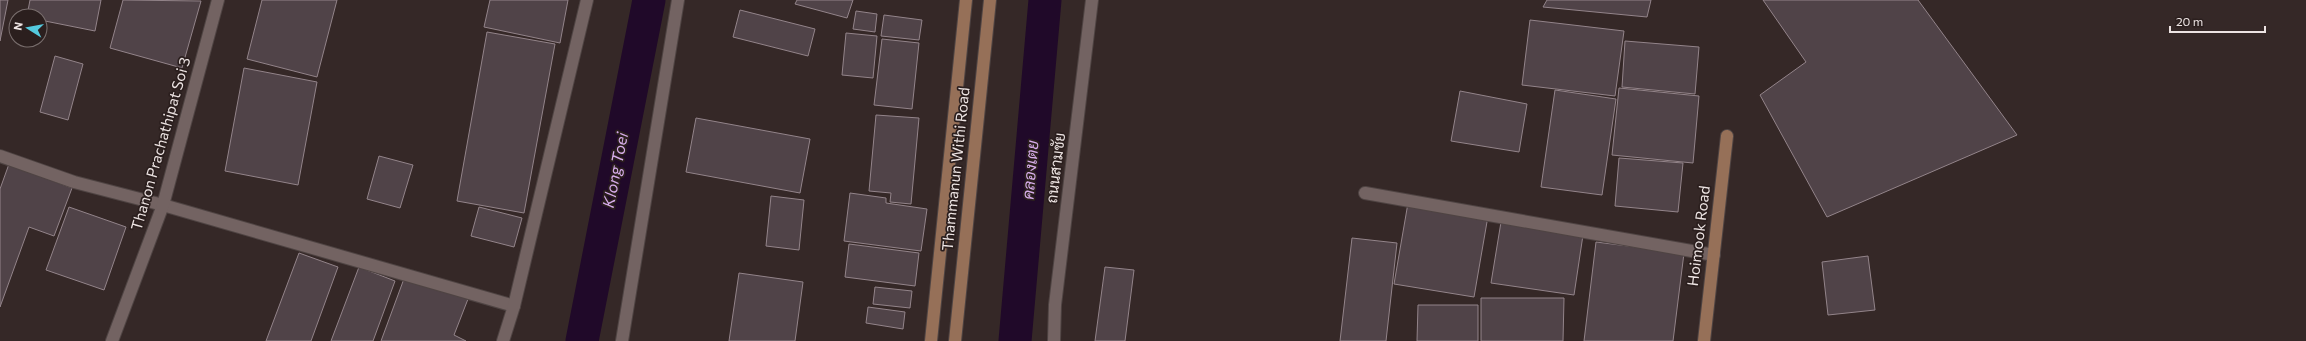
<svg xmlns="http://www.w3.org/2000/svg" width="2306" height="341" viewBox="0 0 2306 341" font-family="Commissioner,Sarabun,sans-serif">
  <rect width="100%" height="100%" fill="#352827"/>
  <g fill="none" stroke-linecap="round" stroke-linejoin="round">
    <g stroke="#200929" stroke-width="33">
      <path d="M582,341L649,0"/>
      <path d="M1015,341L1045,0"/>
    </g>
  </g>
  <g fill="#504348" stroke="#93848a">
    <path d="M0,0H8L0,41Z"/>
    <path d="M30,0H101L95,31L40,20V16H27Z"/>
    <path d="M123,0L201,1L182,68L110,48Z"/>
    <path d="M262,0H337L317,77L247,59Z"/>
    <path d="M490,0H568L560,43L484,27Z"/>
    <path d="M797,0H853L847,18L795,4Z"/>
    <path d="M1547,0H1651L1647,17L1543,7Z"/>
    <path d="M1763,0H1918L2017,135L1827,217L1760,95L1806,62Z"/>
    <path d="M740,10L815,29L808,56L733,37Z"/>
    <path d="M856,11L877,14L875,32L853,29Z"/>
    <path d="M884,15L922,20L919,40L881,36Z"/>
    <path d="M1530,20L1624,31L1615,96L1522,85Z"/>
    <path d="M487,32L555,44L524,213L457,201Z"/>
    <path d="M846,33L877,36L873,78L842,75Z"/>
    <path d="M882,39L919,43L912,109L874,105Z"/>
    <path d="M1625,41L1699,47L1695,94L1622,87Z"/>
    <path d="M55,56L83,64L68,120L40,112Z"/>
    <path d="M244,68L317,82L298,185L225,171Z"/>
    <path d="M1619,88L1699,96L1693,163L1612,155Z"/>
    <path d="M1555,90L1616,99L1602,195L1541,187Z"/>
    <path d="M1460,91L1527,104L1519,152L1451,141Z"/>
    <path d="M876,115L919,118L911,204L890,202L891,193L869,191Z"/>
    <path d="M696,118L810,139L800,193L686,172Z"/>
    <path d="M379,156L413,165L400,208L367,199Z"/>
    <path d="M1619,158L1683,163L1678,212L1615,206Z"/>
    <path d="M9,164L72,188L54,236L29,227L0,307V189Z"/>
    <path d="M850,193L886,198V203L927,209L921,251L844,241Z"/>
    <path d="M771,196L804,200L799,250L766,246Z"/>
    <path d="M1408,203L1488,216L1474,297L1394,284Z"/>
    <path d="M69,207L126,227L104,290L46,270Z"/>
    <path d="M479,207L522,218L514,247L471,236Z"/>
    <path d="M1501,222L1583,235L1574,295L1491,283Z"/>
    <path d="M1352,238L1397,243L1386,341H1340Z"/>
    <path d="M1596,242L1684,253L1673,341H1584Z"/>
    <path d="M849,244L919,253L915,286L845,277Z"/>
    <path d="M299,253L338,267L311,341H266Z"/>
    <path d="M1868,256L1875,310L1828,315L1822,262Z"/>
    <path d="M359,267L395,281L373,341H331Z"/>
    <path d="M1105,267L1134,270L1125,341H1095Z"/>
    <path d="M739,273L803,282L795,341H729Z"/>
    <path d="M405,276L468,299L454,335L466,341H381Z"/>
    <path d="M875,287L912,291L910,308L873,304Z"/>
    <path d="M1481,298H1564L1563,341H1481Z"/>
    <path d="M1418,305H1478V341H1417Z"/>
    <path d="M868,307L905,312L903,329L866,323Z"/>
  </g>
  <g fill="none" stroke-linecap="round" stroke-linejoin="round">
    <g stroke="#4f4443" stroke-width="14">
      <g id="street">
        <path d="M0,156L74,182L163,205L514,306"/>
        <path d="M1365,193L1714,255"/>
        <path d="M112,341L163,205L218,0"/>
        <path d="M503,341L514,306L587,0"/>
        <path d="M622,341L678,0"/>
        <path d="M1054,341L1055,305L1092,0"/>
      </g>
    </g>
    <g stroke="#4f4443" stroke-width="14">
      <g id="secondary">
        <path d="M931,341L966,0"/>
        <path d="M955,341L990,0"/>
        <path d="M1704,341L1727,136"/>
      </g>
    </g>
    <use href="#street" stroke="#736362" stroke-width="12"/>
    <use href="#secondary" stroke="#967058" stroke-width="12"/>
  </g>
  <g text-anchor="middle" stroke-width="3.5" stroke-linejoin="round" paint-order="stroke">
    <g font-size="15" fill="#ede4e3" stroke="#2b1f1e">
      <text transform="translate(161 144) rotate(-74)" y="5">Thanon Prachathipat Soi 3</text>
      <text transform="translate(1056 168) rotate(-83)" y="5">ถนนสามชัย</text>
      <text transform="translate(956 169) rotate(-84)" y="5">Thammanun Withi Road</text>
      <text transform="translate(1699 236) rotate(-83)" y="5">Hoimook Road</text>
    </g>
    <g font-size="16" font-style="italic" fill="#d7adeb" stroke="#2b1f1e">
      <text transform="translate(615 170) rotate(-79)" y="6">Klong Toei</text>
      <text transform="translate(1030 170) rotate(-85)" y="6">คลองเตย</text>
    </g>
  </g>
  <g transform="translate(28 28) rotate(281)"><circle r="19" fill="#2b1f1e" stroke="#796e6d"/>
  <path d="M0-3L7 15L0 10L-7 15Z" fill="#54cade"/>
  <text y="-6" font-size="11" font-weight="bold" text-anchor="middle" fill="#ede4e3">N</text>
  </g>
  <path d="M2170 26v6h95v-6" fill="none" stroke="#ede4e3" stroke-width="2"/>
  <text x="2176" y="26" font-size="12" fill="#ede4e3" stroke="#2b1f1e" stroke-width="3" paint-order="stroke">20 m</text>
</svg>
